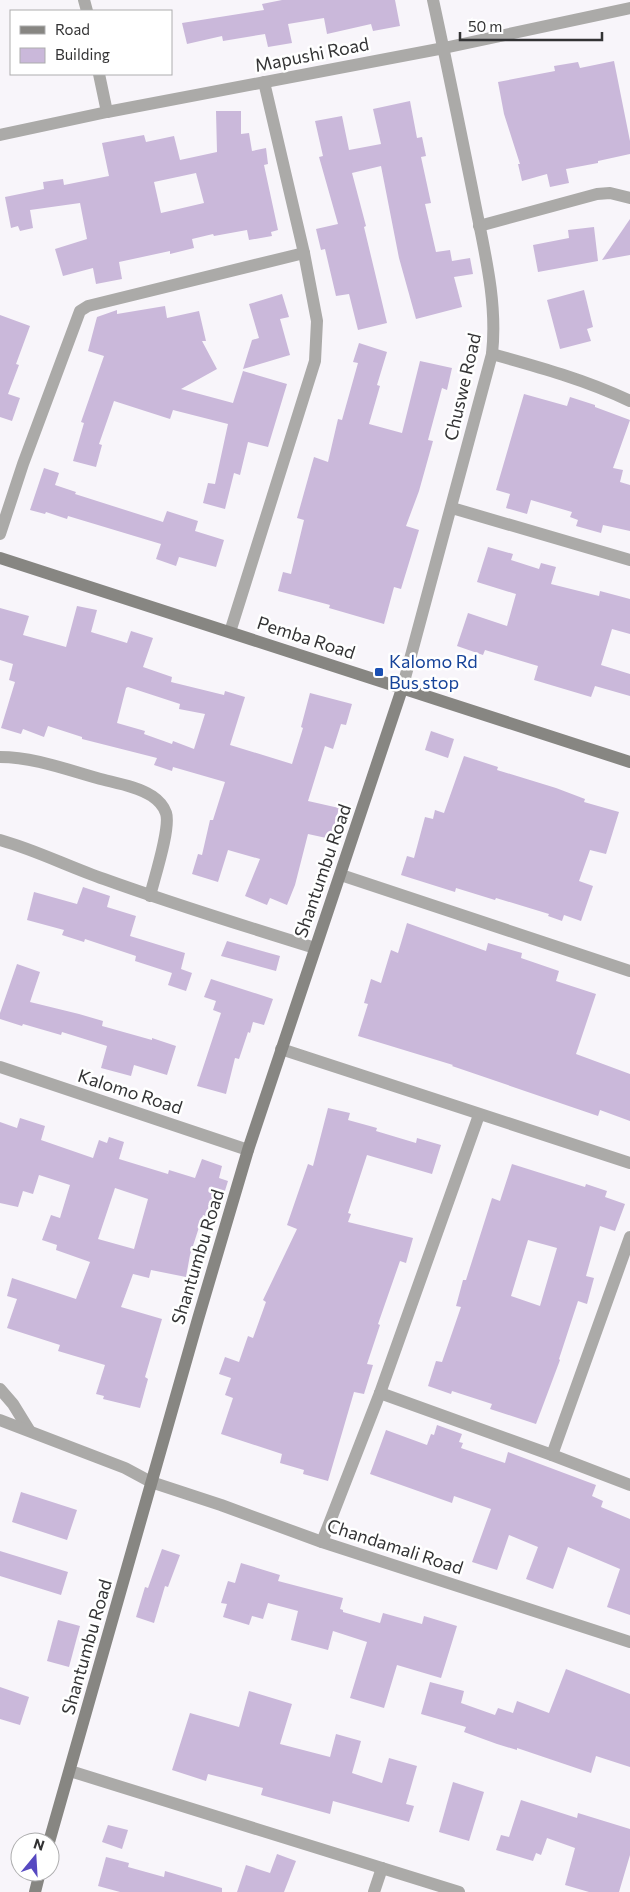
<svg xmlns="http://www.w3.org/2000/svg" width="630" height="1892" viewBox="0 0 630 1892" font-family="Commissioner,sans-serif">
  <rect width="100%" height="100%" fill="#f8f5fa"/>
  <g fill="#cab8da" fill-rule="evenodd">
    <path d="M282,0H395L400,26L373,31L371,24L327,34L324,18L288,24L292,43L268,47L265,34L223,41L222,36L187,44L182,23L264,10L262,4Z"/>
    <path d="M614,61L630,141V154L598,161V163L566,169L569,183L550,187L547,174L522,181L518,164H520L504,114L498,82L555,71L554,66L578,62L580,68Z"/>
    <path d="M410,101L417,138L422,137L426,156L421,157L431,203L425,204L436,252L450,250L452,261L470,258L473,274L454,277L462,307L416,319L399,258L381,166L352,173L366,226L364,227L387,323L358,330L349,294L336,296L325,249L321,250L316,229L338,224L319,157L323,156L315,121L342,116L349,150L381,144L373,109Z"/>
    <path d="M216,111H241V134L249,133L252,151L266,148L268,164L264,165L278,230L271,232L272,236L249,240L247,230L214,236L213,234L192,239L194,248L170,254V251L119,262L122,279L96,284L93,268L63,276L55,249L87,239L80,203L30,210L33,228L20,231L18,226L11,228L5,197L44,189L43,182L63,179L64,185L109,176L102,143L144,135L146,142L174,136L180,160L217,152ZM196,173L204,203L161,213L154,182Z"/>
    <path d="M630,219V255L602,260Z"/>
    <path d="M594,227L598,261L538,272L533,245L569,238L568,230Z"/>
    <path d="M584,290L593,327L587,329L591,341L560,349L547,300Z"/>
    <path d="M282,294L289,317L280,319L290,355L243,369L252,340L259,338L249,304Z"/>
    <path d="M165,306L167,318L199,311L206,341H202L217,369L181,389L233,403L243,371L287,384L268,447L248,442L240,475L234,473L225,509L203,503L208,483L215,484L228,424L173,410L170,419L114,401L99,444L102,445L96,467L73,461L84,423L81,422L104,356L88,351L97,317L117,310V314Z"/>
    <path d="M0,315L30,326L16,364L19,365L8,394L20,398L12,421L0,417Z"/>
    <path d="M359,343L387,352L377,385L380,386L369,424L402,433L420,361L452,368L447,390L442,388L428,440L433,441L419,491L406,526L419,530L401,589L394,587L384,624L329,608L330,605L278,591L283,572L291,574L304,520L297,518L314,457L328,462L338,419L342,420L358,363L353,362Z"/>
    <path d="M524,394L567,406L570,397L595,405V407L630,420L613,468L623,470L620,482L630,485V531L603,525L601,533L576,526L578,520L570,517L572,512L531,500L527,514L506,508L510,494L496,490Z"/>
    <path d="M44,468L59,473L55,485L76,492L75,494L163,522L167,511L198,521L195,531L224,540L216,567L179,557L176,566L156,559L161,544L68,516L67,519L46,512L45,514L30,510Z"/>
    <path d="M488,547L513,554L511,560L539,569L541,563L556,567L551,584L599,596L600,591L630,599V634L612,629L601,665L630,674V696L595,686L591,697L534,680L538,666L485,650L483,655L457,646L468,613L507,626L516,594L477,582Z"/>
    <path d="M77,606L97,610L91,632L127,643L131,631L153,638L143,667L172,677L171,682L224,695L225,691L245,697L230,745L292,764L303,728L301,727L310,693L352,704L346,725L341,724L333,749L325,746L308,801L339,808L331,839L308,834L295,885L287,905L270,898L267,905L245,896L260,859L228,850L218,882L192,874L198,854L202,855L210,820H213L225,782L173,767L172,771L154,765L157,758L82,739V737L48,726L44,737L23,729L21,734L1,728L15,682L9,680L13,664L0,660V608L29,616L23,635L66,647ZM128,687L180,704L179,709L205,714L194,749L173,741L172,744L144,734L145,731L117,723L126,688Z"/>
    <path d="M431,731L454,739L448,758L425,750Z"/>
    <path d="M464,756L498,767L497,770L556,788L585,799L584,802L619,812L606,854L590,850L579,881L593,886L581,921L564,915L562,921L548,916L549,914L496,898L495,900L456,888L455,892L401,875L407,856L414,858L425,817L433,819L435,810L444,813Z"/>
    <path d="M83,887L110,896L107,907L136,916L130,936L185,953L181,969L192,973L186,991L168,985L172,973L135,961L136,956L85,939L84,942L62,935L64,930L27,920L34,892L77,904Z"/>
    <path d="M407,923L486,951L488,943L522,953L521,958L559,971L556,981L596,994L576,1054L630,1074V1121L600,1110L598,1116L452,1066L453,1065L358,1036L368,1004L364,1003L371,979L381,983L391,950L398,953Z"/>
    <path d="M227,941L280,956L276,971L221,956Z"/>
    <path d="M17,964L40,972L30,1002L79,1014L103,1021L102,1026L152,1040V1038L176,1046L167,1075L134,1065L131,1076L101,1068L107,1046L62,1032L61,1035L23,1024L22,1026L0,1019V1013Z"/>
    <path d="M211,979L273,999L264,1025L253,1022L250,1033L248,1032L239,1059L235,1058L226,1094L197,1086L221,1013L213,1010L216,1001L204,997Z"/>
    <path d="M328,1108L350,1113L348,1120L377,1128L376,1131L416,1143L417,1138L441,1145L432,1174L367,1155L348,1213L351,1214L348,1222L413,1238L406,1263L400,1261L378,1324L380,1325L367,1364L373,1365L364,1394L354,1392L328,1481L303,1474L304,1470L280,1463L282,1454L221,1434L233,1398L225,1395L231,1378L219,1374L225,1357L239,1362L248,1336L253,1338L266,1302L263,1300L297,1229L287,1225L308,1164L313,1166Z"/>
    <path d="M20,1118L45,1126L41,1140L93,1158L99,1140L107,1143L109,1137L124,1142L119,1159L168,1174L169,1170L195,1178L202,1159L222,1166L219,1178L228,1181L219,1210L209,1206L206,1216L203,1215L190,1255L186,1277L151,1270L149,1278L133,1274L121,1307L162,1319L145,1377L148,1379L140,1408L103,1399L104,1396L96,1394L105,1365L58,1351L60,1345L7,1328L17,1299L7,1296L12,1278L76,1299L90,1262L56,1250L57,1245L42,1240L51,1215L60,1218L70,1185L39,1175L33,1194L23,1191L18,1207L0,1203V1122L17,1128ZM115,1188L148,1199L134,1249L98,1239Z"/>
    <path d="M512,1164L585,1187L586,1184L607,1191L605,1197L625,1204L615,1231L600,1226L586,1276L594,1278L587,1304L578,1301L559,1359L560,1360L536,1424L490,1409L492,1404L452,1391L451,1394L428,1386L436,1361L442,1362L461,1307L456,1306L463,1280H466L492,1198L500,1201ZM528,1240L557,1248L540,1306L511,1296Z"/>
    <path d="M437,1425L462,1434L459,1442L463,1443L461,1448L505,1463L508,1452L596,1485L592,1496L603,1501L601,1507L630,1519V1615L607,1607L620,1569L568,1547L553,1589L526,1579L538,1547L509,1535L497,1570L472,1562L491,1509L454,1496L452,1503L370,1474L386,1430L427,1445L431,1434L434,1435Z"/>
    <path d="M21,1492L77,1510L67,1540L12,1522Z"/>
    <path d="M162,1549L180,1555L168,1587L165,1586L154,1623L136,1617L145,1587L148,1588Z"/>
    <path d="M0,1551L68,1572L61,1595L0,1576Z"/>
    <path d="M241,1563L280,1575L278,1581L343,1598L340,1609L343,1610V1612L380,1623L383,1613L422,1624L424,1616L457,1626L441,1678L397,1665L384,1708L350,1698L367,1642L333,1631L328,1650L291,1640L298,1611L268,1603L263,1619L252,1616L249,1625L223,1617L227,1604L221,1603L228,1581L235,1583Z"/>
    <path d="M58,1620L80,1626L69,1667L47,1661Z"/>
    <path d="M566,1669L630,1694V1767L596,1756L591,1773L517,1748V1750L497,1744L464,1732L466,1727L421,1714L430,1682L464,1691L461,1703L495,1715L498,1708L513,1713L517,1701L549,1713Z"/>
    <path d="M0,1687L29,1697L20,1725L0,1719Z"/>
    <path d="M249,1691L292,1704L280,1744L330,1757L336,1734L361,1741L352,1773L382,1783L389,1758L417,1766L406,1804L414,1806L409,1822L333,1801L330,1814L261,1795L263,1788L208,1774L206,1781L172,1770L190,1713L239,1727Z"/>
    <path d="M453,1782L484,1792L469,1841L439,1832Z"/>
    <path d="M521,1800L577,1818L578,1813L630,1829V1855L619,1892H589L565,1885L575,1848L547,1838L541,1855L536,1853L533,1861L496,1850L501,1835L509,1837Z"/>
    <path d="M108,1825L128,1830L122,1849L102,1842Z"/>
    <path d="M277,1854L296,1861L284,1892H237L246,1865L270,1873Z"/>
    <path d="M106,1857L129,1863L128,1867L164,1877L165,1871L222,1888V1892H120L98,1886Z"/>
  </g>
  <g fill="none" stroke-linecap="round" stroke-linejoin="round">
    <g stroke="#abaaa8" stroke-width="12">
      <path d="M84,0L87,11"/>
      <path d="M99,74L107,112"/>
      <path d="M0,135L107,112L444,48L630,8"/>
      <path d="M479,226L597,194L610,193L630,198"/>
      <path d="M492,354C539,367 586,380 630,401"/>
      <path d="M452,508L630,560"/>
      <path d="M0,534L23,464L80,311L88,306L304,253"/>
      <path d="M230,632L315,361L317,321L304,253L264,82"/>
      <path d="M402,689L492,354C498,300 483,246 473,193C460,129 447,64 433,0"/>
      <path d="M0,757C33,757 65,769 97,778C115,783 136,786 152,796C158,800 164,807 166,813C171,828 154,879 150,896"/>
      <path d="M0,840C36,850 69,867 104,879C173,904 244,926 315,948"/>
      <path d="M341,875L630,971"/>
      <path d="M281,1049L630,1163"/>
      <path d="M0,1067L248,1150"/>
      <path d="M0,1389L13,1404L29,1430"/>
      <path d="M380,1393L552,1455L630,1485"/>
      <path d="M0,1420L125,1468L151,1482L221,1505L322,1542L630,1642"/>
      <path d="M552,1455L630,1237"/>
      <path d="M322,1542L380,1393L479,1115"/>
      <path d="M70,1771L459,1892"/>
      <path d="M374,1892L382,1868"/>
    </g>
    <g stroke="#878682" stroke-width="12">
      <path d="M0,558L630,762"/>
      <path d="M49,1842L198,1319L248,1150L402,689"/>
      <path d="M35,1892L40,1872"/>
    </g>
  </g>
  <rect fill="#1a4fb4" stroke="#fff" stroke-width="2" x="374" y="667" width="10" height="10" rx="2.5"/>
  <g text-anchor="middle" stroke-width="5" stroke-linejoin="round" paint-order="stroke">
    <g font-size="18" fill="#333334" stroke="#fff">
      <text transform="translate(312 55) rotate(-11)" y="6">Mapushi Road</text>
      <text transform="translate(463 387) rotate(-77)" y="6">Chuswe Road</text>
      <text transform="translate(306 638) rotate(18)" y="6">Pemba Road</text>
      <text transform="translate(323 871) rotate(-71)" y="6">Shantumbu Road</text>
      <text transform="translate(130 1092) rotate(18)" y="6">Kalomo Road</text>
      <text transform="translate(198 1257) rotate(-73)" y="6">Shantumbu Road</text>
      <text transform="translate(395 1547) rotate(18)" y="6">Chandamali Road</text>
      <text transform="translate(87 1647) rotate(-74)" y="6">Shantumbu Road</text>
    </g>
    <g font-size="18" fill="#164399" stroke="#fff" text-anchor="start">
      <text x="389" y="668">Kalomo Rd<tspan x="389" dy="21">Bus stop</tspan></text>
    </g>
  </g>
  <rect x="10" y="10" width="162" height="65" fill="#ffffff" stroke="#adadae"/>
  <rect x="20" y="26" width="25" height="8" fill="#878682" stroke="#adadae"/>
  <text x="55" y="35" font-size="15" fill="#333334">Road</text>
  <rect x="20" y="48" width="25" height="15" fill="#cab8da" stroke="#adadae"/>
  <text x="55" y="60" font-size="15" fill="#333334">Building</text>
  <g transform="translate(35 1857) rotate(18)"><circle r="24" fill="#ffffff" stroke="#adadae"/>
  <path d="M0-4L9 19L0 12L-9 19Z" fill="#5749c1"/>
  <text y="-8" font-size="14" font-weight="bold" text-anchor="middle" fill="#333334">N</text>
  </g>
  <path d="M460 32v8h142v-8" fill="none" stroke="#333334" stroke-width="2.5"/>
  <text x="468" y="32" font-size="15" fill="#333334" stroke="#ffffff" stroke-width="4" paint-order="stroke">50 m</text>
</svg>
